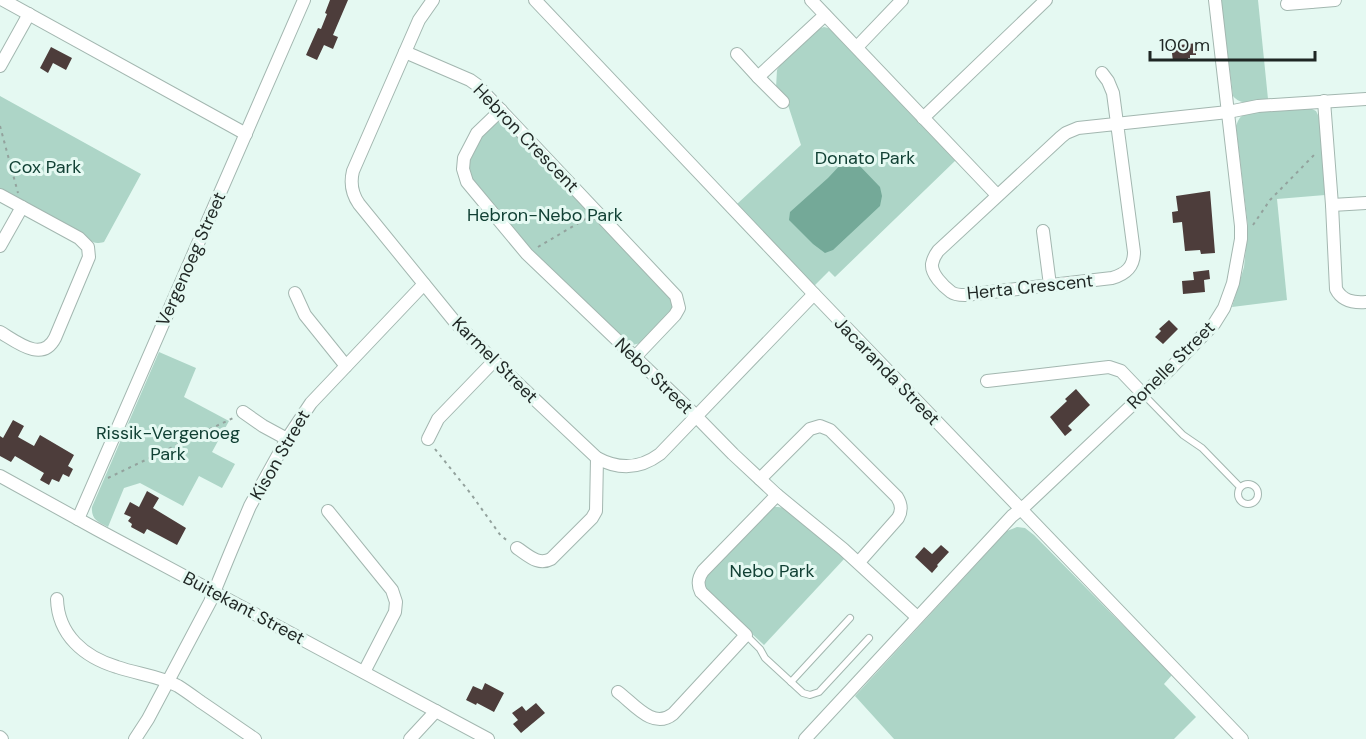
<svg xmlns="http://www.w3.org/2000/svg" width="1366" height="739" viewBox="0 0 1366 739" font-family="'DM Sans',sans-serif">
  <rect width="100%" height="100%" fill="#e5f9f2"/>
  <g fill="#add5c7">
    <path d="M1221,0H1258L1268,99C1255,101 1242,107 1233,96Z"/>
    <path d="M824,27L832,29L956,160L835,277L829,271L814,286L737,204L801,145L788,105L790,103L776,88L777,70L780,65L816,30Z"/>
    <path d="M0,96L141,174L104,242C92,245 92,241 83,234L0,189Z"/>
    <path d="M1310,108L1316,111L1320,119L1325,195L1277,199L1287,300L1232,307L1244,267L1248,227L1236,126C1238,121 1239,117 1244,115C1255,109 1296,109 1310,108Z"/>
    <path d="M496,122H505L666,291L673,303L672,311L641,343L632,345L626,342L536,257L471,180L468,165L479,138Z"/>
    <path d="M159,352L196,368L184,397L229,421L212,452L235,464L222,488L199,476L183,506L140,483L124,488L108,527C98,522 91,519 92,507Z"/>
    <path d="M774,507H778L785,508L845,558L764,645L706,591L703,580L770,509Z"/>
    <path d="M1017,527L1025,528L1034,535L1172,675L1164,684L1196,717L1174,739H894L855,696L1007,531Z"/>
  </g>
  <path fill="#74a998" d="M844,161L856,162L880,187L882,196L880,206L833,250L825,253L813,244L789,220L790,212L828,178Z"/>
  <g fill="#4d3d3b">
    <path d="M330,0H348L333,35L338,37L333,49L324,45L317,60L306,55L318,28L321,29L327,14L325,13Z"/>
    <path d="M1197,43L1198,52H1196V55H1190V58H1188V60L1173,61L1171,46Z"/>
    <path d="M51,47L72,58L66,70L53,63L48,73L40,68Z"/>
    <path d="M1210,191L1215,253L1201,254L1200,250L1185,251L1182,222L1173,223L1172,212L1178,211L1176,196Z"/>
    <path d="M1209,270L1210,279L1204,280L1205,292L1183,294L1182,281L1194,280L1193,272Z"/>
    <path d="M1169,320L1178,329L1163,344L1155,337L1161,331L1159,329Z"/>
    <path d="M1076,389L1090,405L1068,426L1072,430L1065,436L1050,417L1067,401L1065,399Z"/>
    <path d="M13,420L24,426L18,437L34,446L40,435L74,455L68,466L73,469L69,477L63,474L59,482L52,479L49,485L40,480L44,473L15,456L11,462L0,456V436L3,438Z"/>
    <path d="M147,491L159,498L153,508L186,528L177,545L147,529L144,534L131,527L132,524L128,521L131,517L124,514L130,502L139,507Z"/>
    <path d="M941,545L949,552L937,565L938,566L932,573L915,557L924,547L932,554Z"/>
    <path d="M485,683L504,693L494,712L477,703L476,705L466,700L473,686L482,690Z"/>
    <path d="M536,703L545,713L521,733L513,724L518,720L512,713L522,706L526,711Z"/>
  </g>
  <g fill="none" stroke-linecap="round" stroke-linejoin="round">
    <g stroke="#a3b7b0" stroke-width="8">
      <g id="service">
        <path d="M1144,395L1183,435L1202,448L1240,487"/>
        <circle cx="1248" cy="494" r="10"/>
        <path d="M746,635L760,649L765,658L803,693L810,695L819,692L869,638"/>
        <path d="M791,682L850,618"/>
      </g>
    </g>
    <g stroke="#a3b7b0" stroke-width="14">
      <g id="minor">
        <path d="M3,0L246,134"/>
        <path d="M433,0L419,20L353,171C350,183 352,194 359,204L455,322L494,361L597,458C619,470 640,469 660,454L814,294"/>
        <path d="M535,0L814,294L1242,739"/>
        <path d="M811,0L997,195"/>
        <path d="M1311,0V2L1335,0"/>
        <path d="M1287,4L1311,2"/>
        <path d="M857,47L902,0"/>
        <path d="M405,52L470,80L477,85L676,296L679,308L675,315L635,357"/>
        <path d="M737,54L758,77L825,15"/>
        <path d="M0,66L29,14"/>
        <path d="M1102,73L1108,81L1113,93L1134,252C1134,267 1126,274 1112,278L965,295C960,295 955,295 951,292C943,286 931,274 932,264C933,259 935,255 938,251L1061,137L1066,133L1078,128L1228,112L1258,106L1366,99"/>
        <path d="M758,77L783,102"/>
        <path d="M1324,101L1332,205L1336,289C1342,301 1353,303 1366,302"/>
        <path d="M501,110L477,133L464,158L463,169L467,182L527,254L685,405L733,454L777,495L843,549L917,617"/>
        <path d="M923,118L1046,0"/>
        <path d="M0,195L79,238L88,247L89,257L55,338C42,363 17,342 0,332"/>
        <path d="M1332,205L1366,203"/>
        <path d="M1043,231L1050,285"/>
        <path d="M0,246L22,207"/>
        <path d="M295,293L305,315L346,366"/>
        <path d="M987,381L1109,367L1121,371L1143,394"/>
        <path d="M243,412L263,426L287,439"/>
        <path d="M428,439L438,419L494,361"/>
        <path d="M0,476L98,530L488,739"/>
        <path d="M760,479L810,429L820,426L830,430L897,497C902,505 902,511 898,518L859,562"/>
        <path d="M328,511L392,590L396,602L395,612L364,672"/>
        <path d="M78,519L304,0"/>
        <path d="M517,548C528,555 538,566 551,559L592,518L596,511L597,458"/>
        <path d="M57,599C58,635 84,657 117,667C137,674 160,676 178,686C186,691 194,697 201,702C219,714 237,727 255,739"/>
        <path d="M618,692C634,704 653,730 673,714L746,635L701,592C697,584 698,578 703,571L777,495"/>
        <path d="M0,737L2,739"/>
        <path d="M135,739L148,719L210,602L231,551L250,506L287,439L311,403L424,284"/>
        <path d="M410,739L436,711"/>
        <path d="M805,739L1012,516L1026,505L1167,372L1214,324L1224,308L1233,283L1241,239V226L1215,0"/>
      </g>
    </g>
    <g stroke="#93a29d" stroke-width="2" stroke-dasharray="3 4.5" stroke-linecap="butt">
      <path d="M0,126L18,193"/>
      <path d="M1253,225L1270,200L1316,153"/>
      <path d="M538,247L587,218"/>
      <path d="M435,449L471,494L501,536L508,541"/>
      <path d="M108,478L233,418"/>
    </g>
    <use href="#service" stroke="#fff" stroke-width="6"/>
    <use href="#minor" stroke="#fff" stroke-width="12"/>
  </g>
  <g text-anchor="middle" stroke-width="6" stroke-linejoin="round" paint-order="stroke">
    <g font-size="18" fill="#1f2724" stroke="#e5f9f2">
      <text transform="translate(526 138) rotate(46)" y="6">Hebron Crescent</text>
      <text transform="translate(191 259) rotate(-66)" y="6">Vergenoeg Street</text>
      <text transform="translate(1030 287) rotate(-6)" y="6">Herta Crescent</text>
      <text transform="translate(495 360) rotate(45)" y="6">Karmel Street</text>
      <text transform="translate(1171 365) rotate(-45)" y="6">Ronelle Street</text>
      <text transform="translate(887 371) rotate(46)" y="6">Jacaranda Street</text>
      <text transform="translate(654 376) rotate(44)" y="6">Nebo Street</text>
      <text transform="translate(280 455) rotate(-60)" y="6">Kison Street</text>
      <text transform="translate(244 608) rotate(28)" y="6">Buitekant Street</text>
    </g>
    <g font-size="18" fill="#114034" stroke="#e5f9f2">
      <text x="865" y="164">Donato Park</text>
      <text x="45" y="173">Cox Park</text>
      <text x="545" y="221">Hebron-Nebo Park</text>
      <text x="168" y="439">Rissik-Vergenoeg<tspan x="168" dy="21">Park</tspan></text>
      <text x="772" y="577">Nebo Park</text>
    </g>
  </g>
  <path d="M1150 51v9h165v-9" fill="none" stroke="#1f2724" stroke-width="3"/>
  <text x="1159" y="51" font-size="18" fill="#1f2724" stroke="#e5f9f2" stroke-width="4.5" paint-order="stroke">100 m</text>
</svg>
